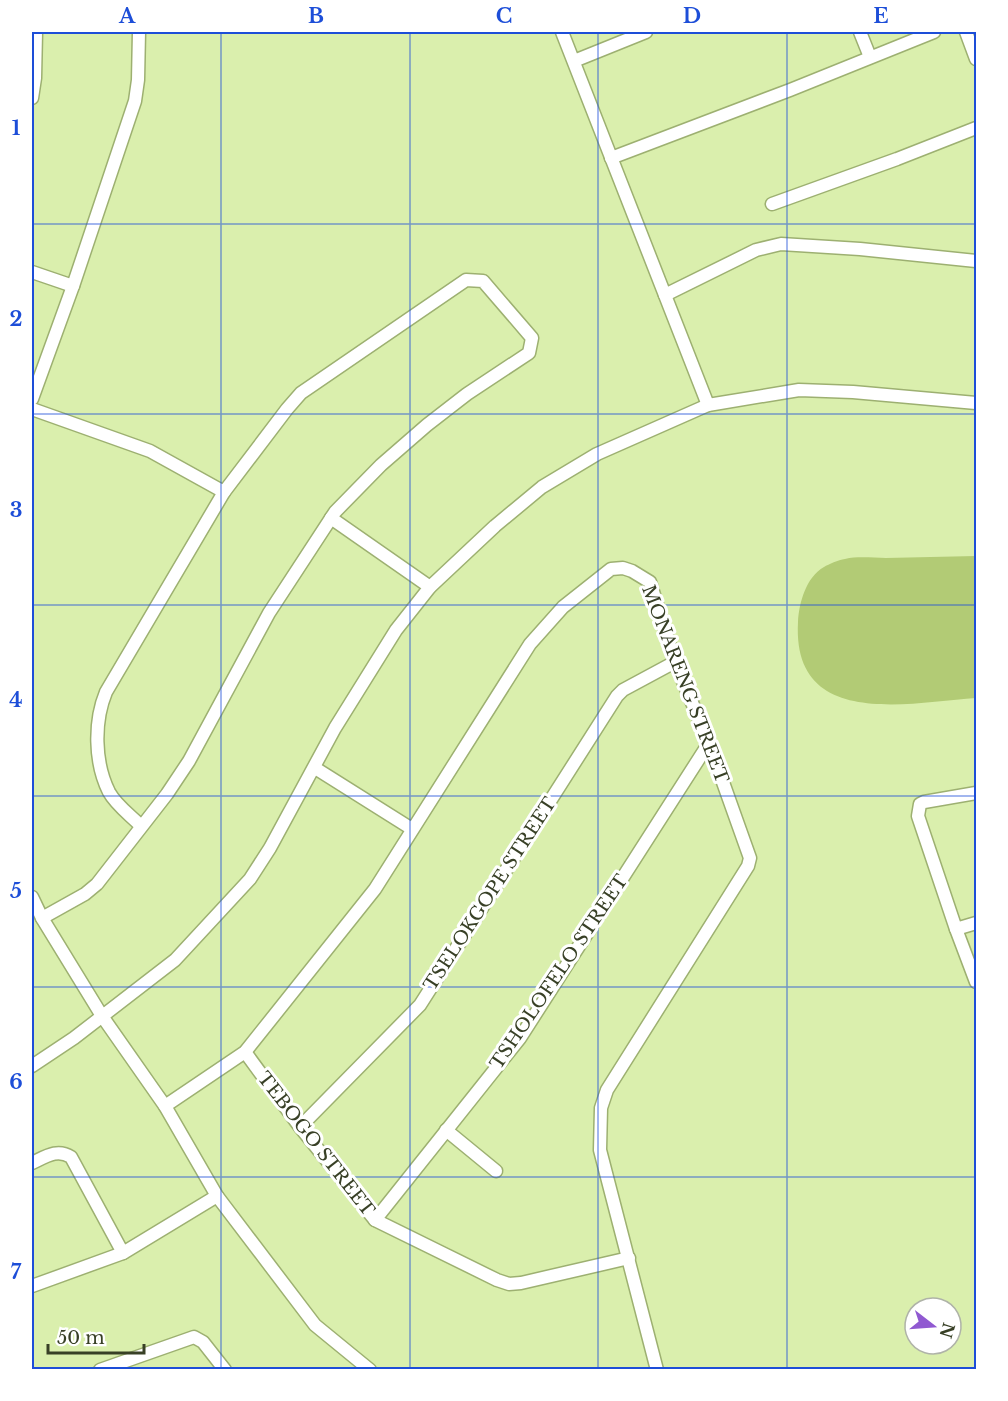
<svg xmlns="http://www.w3.org/2000/svg" width="1008" height="1401" viewBox="0 0 1008 1401" font-family="'Libre Baskerville',serif">
  <rect width="100%" height="100%" fill="#daefad"/>
  <path fill="#b2cb75" d="M976,556V698C907,703 792,729 798,622C799,603 806,577 824,567C829,564 838,560 845,559C858,556 873,558 886,558C916,557 946,557 976,556Z"/>
  <g fill="none" stroke-linecap="round" stroke-linejoin="round">
    <g stroke="#9db071" stroke-width="15">
      <g id="minor">
        <path d="M562,32L708,405"/>
        <path d="M860,32L870,57"/>
        <path d="M966,32L976,59"/>
        <path d="M574,61L646,32"/>
        <path d="M32,98L35,78L36,32"/>
        <path d="M611,158L790,90L934,32"/>
        <path d="M772,204L897,159L976,128"/>
        <path d="M32,272L73,286"/>
        <path d="M665,295L756,250L781,244L860,249L976,261"/>
        <path d="M32,399L73,286L135,101L138,80L139,32"/>
        <path d="M32,409L150,451L224,492"/>
        <path d="M331,518L430,587"/>
        <path d="M315,768L412,829"/>
        <path d="M976,793L924,802L920,804L918,816L956,929L976,982"/>
        <path d="M141,826C130,815 116,805 109,792C94,762 94,721 106,692L224,492L287,409L301,393L466,280L483,281L532,338L529,353L467,394L427,425L381,465L335,512L269,613L189,761L167,794L97,884L85,894L42,918L102,1016L165,1106L217,1196L315,1325L370,1370"/>
        <path d="M32,897L42,918"/>
        <path d="M956,929L976,923"/>
        <path d="M245,1052L300,1127L375,1220L497,1280L509,1284L521,1283L629,1258"/>
        <path d="M32,1066L74,1038L175,960L250,879L270,848L335,728L396,630L430,587L495,526L542,487L597,454L708,405L799,390L853,392L976,403"/>
        <path d="M165,1106L245,1052L375,889L530,644L563,607L611,569L623,568L632,571L650,582L675,662L709,743L750,858L748,866L607,1090L601,1108L600,1150L657,1370"/>
        <path d="M300,1127L420,1005L617,696L623,690L675,662"/>
        <path d="M446,1130L496,1171"/>
        <path d="M32,1163C45,1157 57,1148 71,1157L123,1253"/>
        <path d="M375,1220L520,1038L709,743"/>
        <path d="M32,1286L123,1253L217,1196"/>
        <path d="M100,1370L194,1337L203,1342L225,1370"/>
      </g>
    </g>
    <use href="#minor" stroke="#fff" stroke-width="12"/>
  </g>
  <path fill="none" stroke="#1d4ed8" stroke-width="1.5" stroke-opacity="0.55" d="M221,32V1370M410,32V1370M598,32V1370M787,32V1370M32,224H976M32,414H976M32,605H976M32,796H976M32,987H976M32,1177H976"/>
  <g text-anchor="middle" stroke-width="6" stroke-linejoin="round" paint-order="stroke">
    <g font-size="18" fill="#384026" stroke="#fff">
      <text transform="translate(685 684) rotate(69)" y="6">MONARENG STREET</text>
      <text transform="translate(490 894) rotate(-57)" y="6">TSELOKGOPE STREET</text>
      <text transform="translate(559 972) rotate(-56)" y="6">TSHOLOFELO STREET</text>
      <text transform="translate(316 1144) rotate(52)" y="6">TEBOGO STREET</text>
    </g>
  </g>
  <rect width="1008" height="1401" fill="none" stroke="#ffffff" stroke-width="66"/>
  <g transform="translate(933 1326) rotate(107)"><circle r="28" fill="#ffffff" stroke="#afb3a8" stroke-width="1.5"/>
  <path d="M0-4.5L10 22L0 15L-10 22Z" fill="#9059d1"/>
  <text y="-9" font-size="16" font-weight="bold" text-anchor="middle" fill="#384026">N</text>
  </g>
  <path d="M48 1344v9h96v-9" fill="none" stroke="#384026" stroke-width="3"/>
  <text x="57" y="1344" font-size="18" fill="#384026" stroke="#ffffff" stroke-width="4.5" paint-order="stroke">50 m</text>
  <rect x="33" y="33" width="942" height="1335" fill="none" stroke="#1d4ed8" stroke-width="2"/>
  <g font-size="20" text-anchor="middle" font-weight="bold" fill="#1d4ed8">
    <text x="127" y="23">A</text>
    <text x="316" y="23">B</text>
    <text x="504" y="23">C</text>
    <text x="692" y="23">D</text>
    <text x="881" y="23">E</text>
    <text x="16" y="135">1</text>
    <text x="16" y="326">2</text>
    <text x="16" y="517">3</text>
    <text x="16" y="707">4</text>
    <text x="16" y="898">5</text>
    <text x="16" y="1089">6</text>
    <text x="16" y="1279">7</text>
  </g>
</svg>
